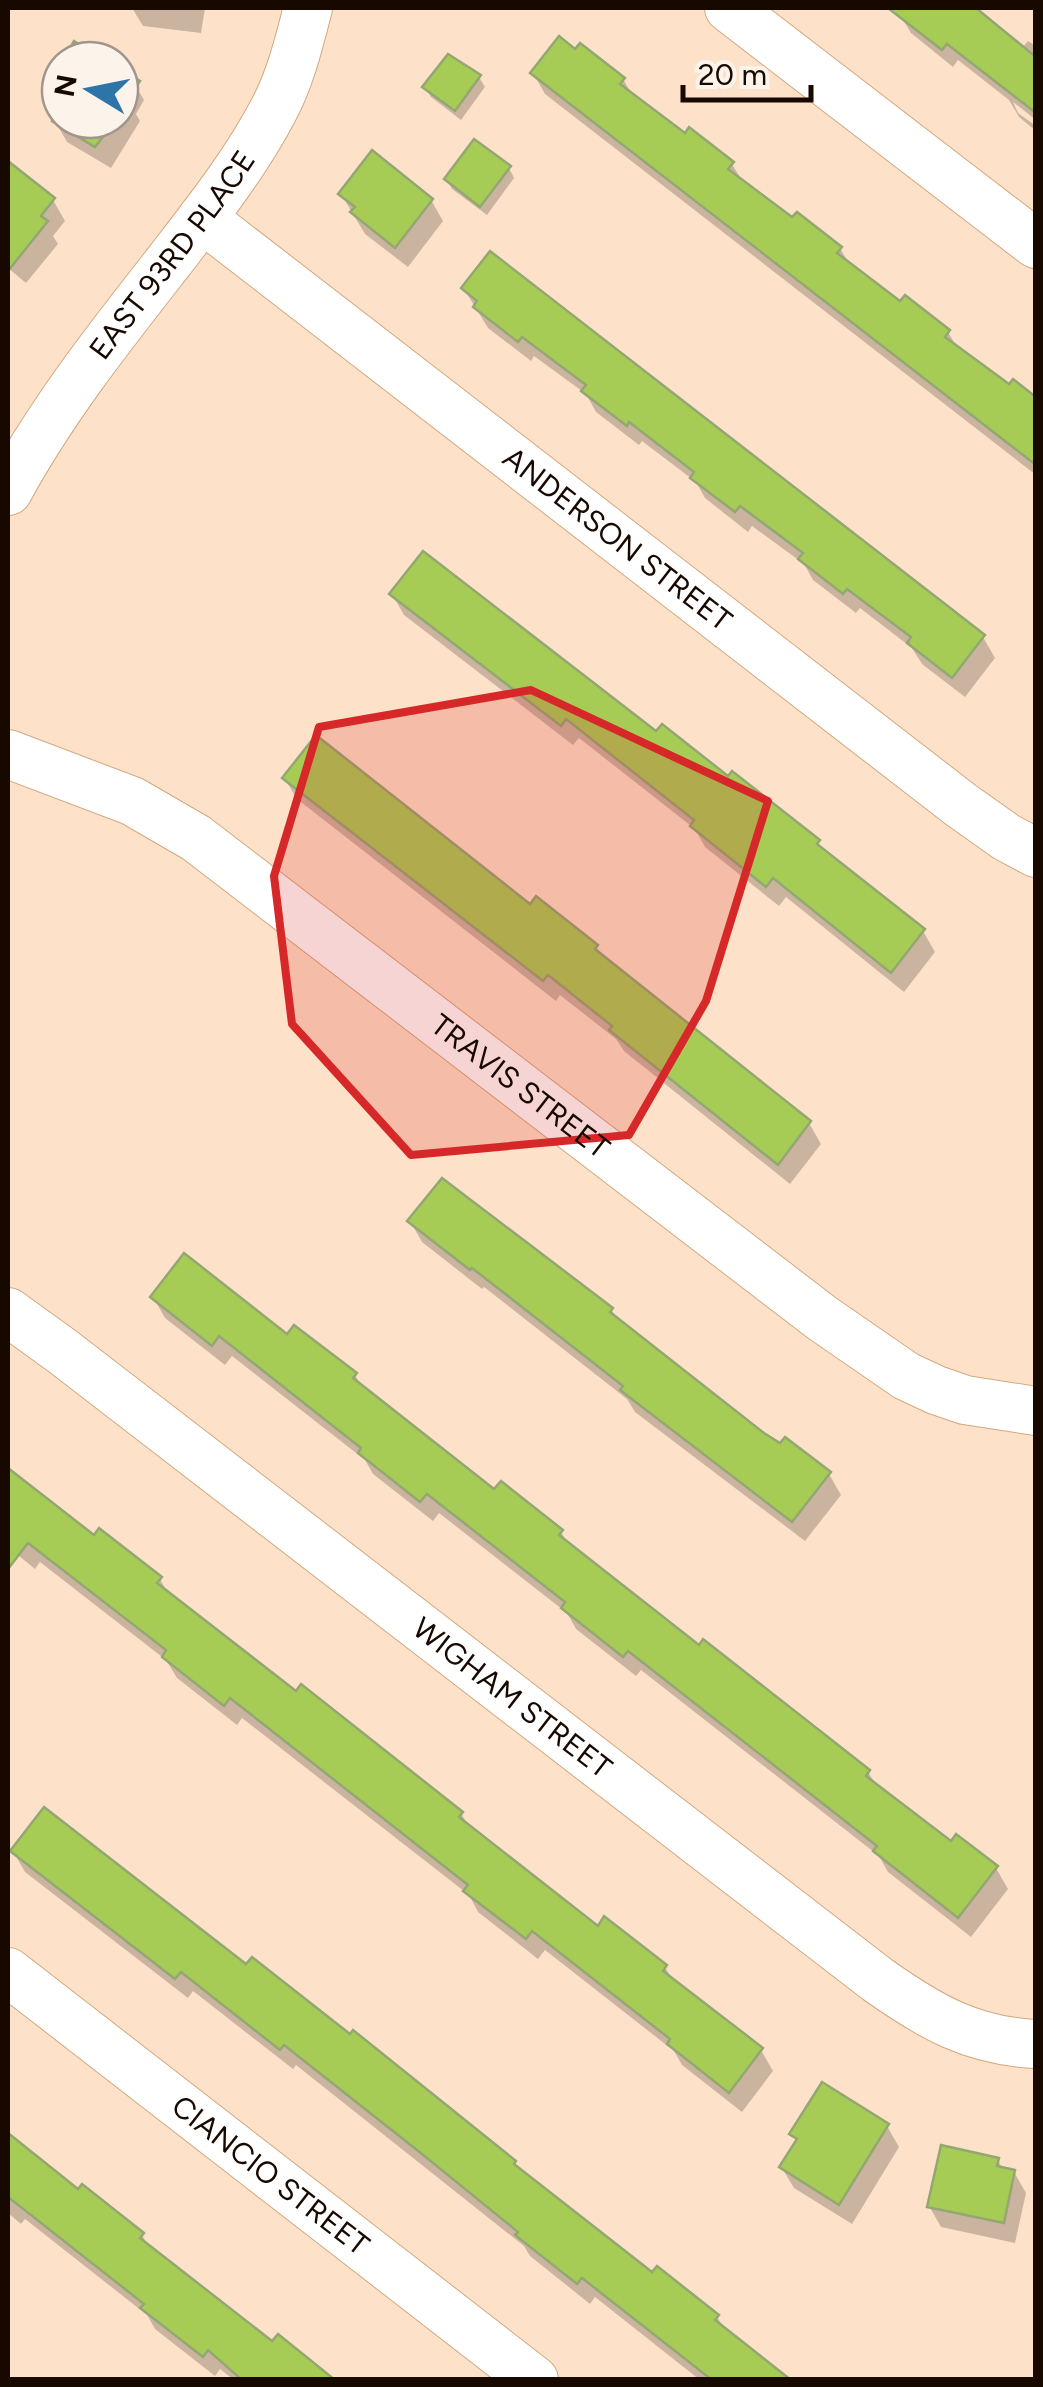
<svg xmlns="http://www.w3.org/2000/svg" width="1043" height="2387" viewBox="0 0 1043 2387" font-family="Figtree,sans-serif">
  <rect width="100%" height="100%" fill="#fde2c9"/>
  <g fill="#0003">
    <path d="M132,8H205L201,33L143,26Z"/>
    <path d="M890,8H970L1021,49L1028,41L1036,46V120L1013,102L1018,113L1036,126V131L1019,117L1009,100L958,60L953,67L911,33L900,15Z"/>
    <path d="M60,69V120H120V72L132,80L144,100L136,114L140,121L111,168L67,142L55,121L59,114L47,91Z"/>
    <path d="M533,73L623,79L634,98L685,136L732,164L744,184L793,221L840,248L851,267L901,304L948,332L959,351L1009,388L1036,400V475L545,94Z"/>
    <path d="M479,77L485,87L461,120L431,97L425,87Z"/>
    <path d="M509,168L514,178L487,215L452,189L447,179Z"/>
    <path d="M17,172L53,200L65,221L53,236L58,244L26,283L8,268V184Z"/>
    <path d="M341,194L431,200L443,221L408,267L365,234Z"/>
    <path d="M464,289L983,637L995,658L965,697L922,664L912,648L860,608L856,613L813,580L804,564L752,526L748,532L705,498L696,482L642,441L639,445L596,412L586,394L534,356L531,361L488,328Z"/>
    <path d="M392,594L657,734L729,780L818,842L824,853L923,931L935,952L904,992L786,897L779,906L705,847L695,829L579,738L573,745L404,615Z"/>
    <path d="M285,779L530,907L596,946L603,959L809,1123L821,1144L790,1184L624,1051L616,1039L560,995L556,1001L297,799Z"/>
    <path d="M410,1221L611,1309L619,1323L762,1435L829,1474L841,1495L805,1541L635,1412L627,1399L484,1287L482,1289L422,1242Z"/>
    <path d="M153,1297L287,1338L355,1375L363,1389L495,1493L561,1532L570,1547L699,1649L868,1772L878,1788L951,1845L957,1837L996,1868L1008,1889L971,1937L888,1872L879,1856L641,1670L636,1676L576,1629L567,1613L439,1513L433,1521L373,1474L365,1460L232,1356L225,1365L165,1318Z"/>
    <path d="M8,1471L94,1539L160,1579L170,1597L296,1695L461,1813L470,1829L598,1929L665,1967L674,1982L761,2050L773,2071L742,2112L682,2065L674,2051L545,1950L538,1959L478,1912L469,1895L242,1718L237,1725L177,1678L166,1660L40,1562L35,1569L8,1547Z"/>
    <path d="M13,1851L247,1968L514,2162L520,2173L652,2276L717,2317L726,2331L787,2380H700L595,2297L590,2304L530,2256L524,2246L296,2065L293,2069L193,1991L188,1998L25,1872Z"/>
    <path d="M887,2126L899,2147L852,2224L794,2188L782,2168L798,2143L792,2134Z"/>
    <path d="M8,2137L78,2192L142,2235L150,2249L273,2345L331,2380H234L220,2369L215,2376L155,2329L147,2315L25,2219L21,2224L8,2213Z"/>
    <path d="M998,2160L1003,2170L1014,2172L1026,2193L1015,2243L941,2227L929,2206Z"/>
  </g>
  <g fill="#a7cc55" stroke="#94a773" stroke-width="2.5">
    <path d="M888,8H976L1036,57V113L947,44L942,50Z"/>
    <path d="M559,36L575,49L580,43L625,78L620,84L685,133L689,127L734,162L728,169L792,217L797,212L842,247L837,253L900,301L905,295L950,330L945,337L1009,384L1013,379L1036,397V465L530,73Z"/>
    <path d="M74,41L105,60H63Z"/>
    <path d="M448,54L481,75L455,111L422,87Z"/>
    <path d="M60,64V120H116L95,147L52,121L59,110L51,106L56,97L45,91Z"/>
    <path d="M120,69L140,81L120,114Z"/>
    <path d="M474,139L511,166L480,207L444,179Z"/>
    <path d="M372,150L433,199L395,248L350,212L355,207L338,194Z"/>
    <path d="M8,161L55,198L41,216L48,221L8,271Z"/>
    <path d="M490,251L985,635L952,678L907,643L911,637L847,589L843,594L798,559L803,553L740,506L735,512L690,478L694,472L629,422L627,426L581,391L586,385L522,337L518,342L473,307L477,301L461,288Z"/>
    <path d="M423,551L656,731L662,724L728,776L732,771L820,840L817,844L925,929L891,973L773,878L766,887L690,826L694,820L566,719L561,726L389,594Z"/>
    <path d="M316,735L530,904L536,896L598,945L595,949L811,1121L778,1165L609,1030L612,1026L548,975L543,981L282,778Z"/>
    <path d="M442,1178L613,1308L610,1312L764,1433L780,1443L785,1437L831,1472L792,1522L620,1390L623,1386L472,1268L470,1270L407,1221Z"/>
    <path d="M184,1253L287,1334L294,1325L357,1373L353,1378L494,1489L501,1481L563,1530L559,1535L699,1645L703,1639L870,1770L866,1776L951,1841L956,1834L998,1866L958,1918L873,1851L877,1846L628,1651L623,1657L561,1608L565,1602L427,1494L420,1502L358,1453L361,1448L219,1336L212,1346L150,1297Z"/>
    <path d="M8,1468L94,1535L99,1528L162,1577L157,1583L296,1691L301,1684L463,1812L459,1817L598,1926L604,1916L667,1965L663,1971L763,2048L729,2093L667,2044L670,2039L532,1931L526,1939L463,1891L468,1885L230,1698L224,1706L162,1657L166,1650L28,1543L8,1569Z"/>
    <path d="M44,1807L246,1964L252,1957L350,2034L353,2030L516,2161L514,2164L652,2272L657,2266L719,2315L715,2320L791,2380H712L582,2278L577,2284L515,2235L518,2232L422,2154L284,2045L280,2050L181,1972L175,1979L10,1851Z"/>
    <path d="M822,2082L889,2124L839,2205L779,2167L797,2139L789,2134Z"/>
    <path d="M8,2133L78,2189L82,2184L144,2233L140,2238L272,2341L278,2334L335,2380H242L208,2350L203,2357L140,2308L144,2304L8,2197Z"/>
    <path d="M941,2145L999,2158L997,2166L1015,2170L1004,2223L927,2207Z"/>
  </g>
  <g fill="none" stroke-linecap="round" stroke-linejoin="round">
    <g stroke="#d3a87f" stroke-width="50">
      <g id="minor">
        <path d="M729,8L1036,244"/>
        <path id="s1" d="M202,218L961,805L1006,837L1036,853"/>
        <path id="s2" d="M8,491C53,408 112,334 170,260C207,212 246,163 274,109C291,77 299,42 308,8"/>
        <path id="s3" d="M8,754L132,801L196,838L822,1318L906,1376L936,1390L965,1400L1036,1411"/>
        <path id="s4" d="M8,1312L62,1351L878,1980C929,2016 971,2041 1036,2044"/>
        <path id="s5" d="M8,1972L534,2380"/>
      </g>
    </g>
    <use href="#minor" stroke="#fff" stroke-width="48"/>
  </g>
  <path fill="#d62828" fill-opacity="0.2" stroke="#d62828" stroke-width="8" stroke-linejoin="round" d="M531,690L768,801L706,1001L629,1135L411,1155L292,1024L274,876L319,727Z"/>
  <g text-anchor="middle" stroke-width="8" stroke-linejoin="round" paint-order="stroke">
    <g font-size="30" fill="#180900" stroke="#fcf3ea">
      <text dy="10" stroke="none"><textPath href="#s2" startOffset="288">EAST 93RD PLACE</textPath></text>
      <text dy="10" stroke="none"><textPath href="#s1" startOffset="525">ANDERSON STREET</textPath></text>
      <text dy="10" stroke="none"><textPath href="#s3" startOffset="615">TRAVIS STREET</textPath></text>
      <text dy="10" stroke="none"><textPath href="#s4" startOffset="635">WIGHAM STREET</textPath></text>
      <text dy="10" stroke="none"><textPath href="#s5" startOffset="332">CIANCIO STREET</textPath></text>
    </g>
  </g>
  <rect width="1043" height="2387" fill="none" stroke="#180900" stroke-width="20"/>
  <g transform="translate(90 90) rotate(280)"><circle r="48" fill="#fcf3ea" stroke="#a1958c" stroke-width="2.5"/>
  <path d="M0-8L18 38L0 25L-18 38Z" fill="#2d74a8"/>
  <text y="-15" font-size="28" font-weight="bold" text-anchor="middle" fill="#180900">N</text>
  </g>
  <path d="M683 85v15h128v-15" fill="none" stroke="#180900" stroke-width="5"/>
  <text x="698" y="85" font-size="30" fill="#180900" stroke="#fcf3ea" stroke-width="8" paint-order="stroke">20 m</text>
</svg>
